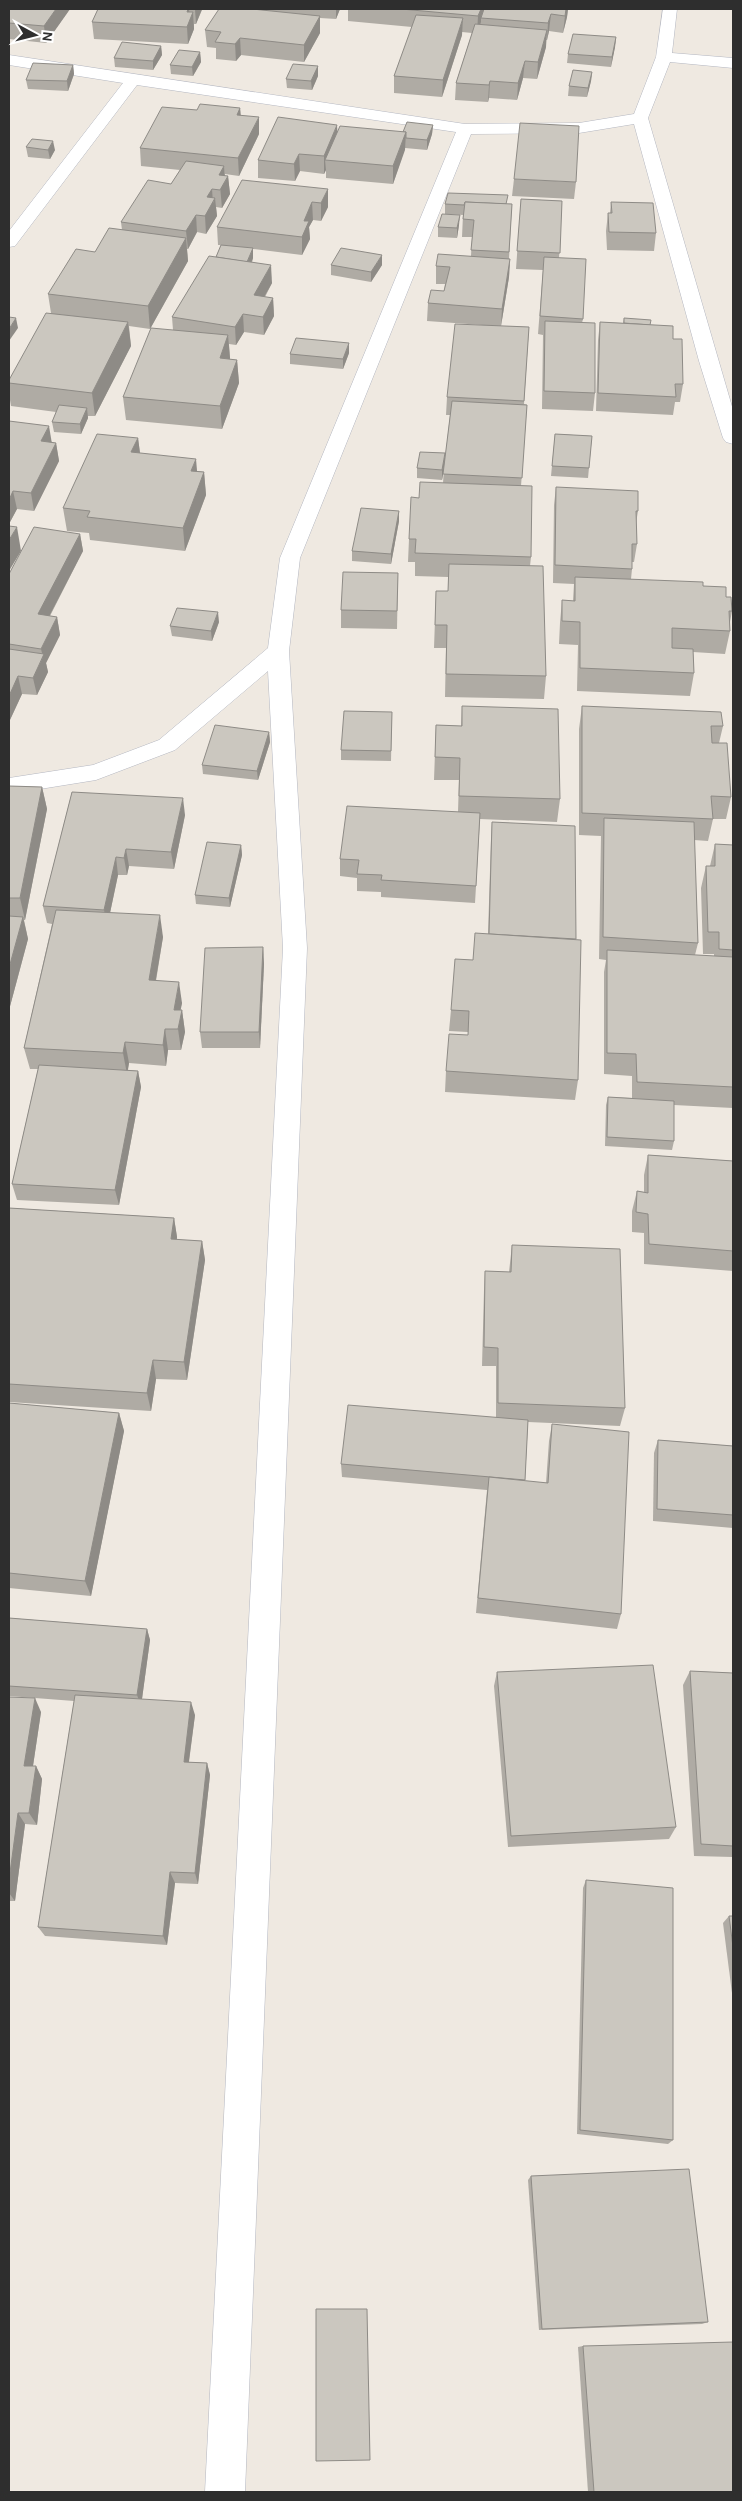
<svg xmlns="http://www.w3.org/2000/svg" width="742" height="2501" viewBox="0 0 742 2501" font-family="Karla,sans-serif">
  <rect width="100%" height="100%" fill="#efe9e1"/>
  <g fill="none" stroke-linecap="round" stroke-linejoin="round">
    <g stroke="#b4b7c1" stroke-width="1">
      <path id="street" d="M663,9H677L672,53L733,58V68L670,62L648,118L733,410V444L726,442L723,438L699,361L634,124L579,133L471,134L300,558L289,651L307,948L245,2492H205L283,948L268,671L175,750L96,780L9,794V778L93,765L159,740L268,648L280,558L456,132L137,85L15,246L9,247V231L123,83L9,65V55L465,124L579,123L634,114L656,57Z"/>
    </g>
    <use href="#street" fill="#fff" fill-rule="evenodd"/>
  </g>
  <g fill="#afaba4">
    <path d="M9,9H70L46,43L9,39Z"/>
    <path d="M98,9H202V10L196,24H194V29L188,44L94,39L92,22Z"/>
    <path d="M257,9H340L336,19L320,18V33L304,62L241,55L236,61L216,59V48L207,47L205,30Z"/>
    <path d="M348,9H568L567,17L563,33L549,31L547,40H546V47L537,79L523,78L517,100L489,98L488,102L455,100L456,83L472,33L462,32V35L442,97L394,93V76L412,27L348,21Z"/>
    <path d="M616,37L615,47L611,67L567,63L568,54Z"/>
    <path d="M161,46L162,55L153,70L115,67L114,58Z"/>
    <path d="M200,52L201,62L193,76L171,74L170,65Z"/>
    <path d="M73,65L74,74L68,91L28,89L26,80Z"/>
    <path d="M318,66V76L312,90L287,88L286,79Z"/>
    <path d="M592,72L591,81L587,97L568,96L569,86Z"/>
    <path d="M240,108L241,115L259,134L239,176L225,174V176H228L230,194L222,208L216,207L217,216L206,234L197,232L188,249H187L188,261L150,329L129,326L131,346L95,416H88V418L81,434L54,432L52,422L56,412L11,406L9,394V380L51,313L48,294L95,252L122,230L121,222L171,184L180,170L141,166L140,148L197,110Z"/>
    <path d="M433,125L432,134L427,150L405,148L393,184L326,178V170L324,174L300,171L295,181L258,178V160L337,131L403,132Z"/>
    <path d="M26,147L55,150L50,159L28,157Z"/>
    <path d="M514,179L576,182L574,199L512,196Z"/>
    <path d="M328,189V207L321,221L313,220L309,227L310,239L302,255L253,249V258L252,263L272,283L265,297L273,298L274,316L264,335L244,332L236,345L229,344L230,359L237,360L239,383L222,429L126,420L123,397L173,330L172,317L216,257L221,245H218L217,227Z"/>
    <path d="M521,199L562,201L559,258L583,319L582,323L595,393L593,411L542,409L543,335L538,334L543,270L516,269Z"/>
    <path d="M611,202L656,233L654,251L607,250L606,231L608,213H610Z"/>
    <path d="M445,204H512L509,259H510L509,277L501,326L529,327L524,404L527,405L521,486L531,557L530,566L546,676L544,699L445,697L446,648H434L436,591H448V577L415,576V562H408L409,539L419,498L443,483L444,469L442,480L417,478V468L445,460L450,415H446L447,397L482,325L427,321L428,303L444,291L445,284H436V266L471,256L472,237H462L463,215L445,214Z"/>
    <path d="M459,225L457,238L438,237V227Z"/>
    <path d="M331,265H382L371,282L331,275Z"/>
    <path d="M624,318L650,325L673,339L683,384L680,402H675L673,415L596,411L598,340L600,322L623,323Z"/>
    <path d="M349,353L343,369L290,364V354Z"/>
    <path d="M9,421L52,442L56,443L59,461L34,511L17,509L10,522H9Z"/>
    <path d="M555,434L592,436L588,478L551,476Z"/>
    <path d="M138,438L140,453L197,471L204,472L206,495L185,551L90,540L89,533L67,531L63,508Z"/>
    <path d="M556,487L638,511L636,523L637,544L634,562H632V569L631,579L703,586L726,597L732,611L730,622V631L725,654L693,652L694,673L690,696L577,691L578,645L559,644L560,623L562,600L573,601L574,584L553,583L554,505Z"/>
    <path d="M399,511V521L391,564L352,561V551Z"/>
    <path d="M80,534L83,551L50,616L57,617L60,635L46,663L48,672L37,695L22,694L9,722V574Z"/>
    <path d="M398,573L397,629L341,628V610Z"/>
    <path d="M219,622L212,641L172,636L170,626Z"/>
    <path d="M462,706L560,799L557,822L480,819L475,903L381,897V892L357,891V878L340,876V859L458,812L459,780H434L436,725L461,726Z"/>
    <path d="M582,706L723,726L719,743L731,797L726,819H713L708,841L694,840L698,943L695,955L714,956V954H703L701,888L706,866H710L715,844L733,845V1108L674,1105V1141L672,1150L605,1146L606,1105L608,1097L632,1098V1076L604,1074V972L606,960L599,959L601,836L579,835V729Z"/>
    <path d="M392,712L391,761L341,760V750Z"/>
    <path d="M269,732L270,742L258,780L203,774L202,765Z"/>
    <path d="M9,786L42,787L47,809L25,920H24L28,939L9,1010Z"/>
    <path d="M72,792L185,815L174,869L129,866L127,875H118L110,913L163,937L156,981L182,1003L180,1010H182L185,1032L181,1050H168L166,1066L129,1063L128,1070L138,1071L141,1087L119,1205L17,1200L12,1184L38,1069H30L24,1048L52,924L47,923L43,906Z"/>
    <path d="M492,822L576,939L578,1080L575,1100L445,1092L446,1071L468,1035V1032L449,1031L451,1010L473,960L488,934L491,839Z"/>
    <path d="M241,845L242,855L230,907L196,904L195,895Z"/>
    <path d="M263,947L264,964L260,1048H202L200,1032Z"/>
    <path d="M648,1155L733,1161V1271L644,1264V1233L632,1232V1211L637,1191L644,1192V1175Z"/>
    <path d="M9,1208L174,1218L177,1237V1240L202,1241L205,1260L187,1380L156,1379L151,1411L9,1402Z"/>
    <path d="M512,1245L625,1408L620,1426L528,1422L525,1481L546,1483L549,1441L552,1424L621,1614L617,1629L476,1613L487,1490L342,1477L341,1464L496,1417V1366H482L484,1290L485,1271L509,1272Z"/>
    <path d="M9,1403L119,1413L124,1431L91,1596L9,1588Z"/>
    <path d="M658,1440L733,1446V1528L653,1521L654,1453Z"/>
    <path d="M9,1618L147,1629L150,1640L142,1699L195,1715L189,1762L207,1763L210,1775L198,1884L175,1883L167,1945L45,1936L38,1927L74,1701L9,1696Z"/>
    <path d="M690,1671L733,1673V1857L694,1856L683,1685Z"/>
    <path d="M497,1672L676,1827L669,1839L508,1847L494,1686Z"/>
    <path d="M9,1697L41,1712L33,1766H36L42,1779L37,1825L25,1824L15,1901H9Z"/>
    <path d="M586,1880L673,2140L668,2144L577,2134L583,1888Z"/>
    <path d="M729,1916H733V2001L723,1923Z"/>
    <path d="M531,2176L708,2322L702,2324L539,2330L528,2180Z"/>
    <path d="M583,2346L733,2492H588L578,2347Z"/>
  </g>
  <g fill="#8e8b86">
    <path d="M56,9H70L46,43L44,26Z"/>
    <path d="M188,9H189L190,19L193,12L194,29L188,44L187,27V12Z"/>
    <path d="M195,9H202L196,24Z"/>
    <path d="M336,9H340L336,19Z"/>
    <path d="M481,9H484L481,18V22L477,33L478,16Z"/>
    <path d="M566,9H568L567,17L563,33L565,16Z"/>
    <path d="M551,14L549,31L547,40L548,23Z"/>
    <path d="M320,16V33L304,62V45Z"/>
    <path d="M463,18L462,35L442,97L443,80Z"/>
    <path d="M547,30L546,47L537,79L538,62Z"/>
    <path d="M616,37L615,47L611,67L612,57Z"/>
    <path d="M240,38L241,55L236,61L235,44Z"/>
    <path d="M161,46L162,55L153,70V61Z"/>
    <path d="M200,52L201,62L193,76L192,67Z"/>
    <path d="M525,61L523,78L517,100L518,83Z"/>
    <path d="M73,65L74,74L68,91L67,81Z"/>
    <path d="M318,66V76L312,90L311,81Z"/>
    <path d="M592,72L591,81L587,97L588,88Z"/>
    <path d="M490,81L489,98L488,102L489,85Z"/>
    <path d="M240,108L241,126L237,115Z"/>
    <path d="M259,117V134L239,176L238,158Z"/>
    <path d="M337,125L338,142L325,160L326,170L324,174V156Z"/>
    <path d="M433,125L432,134L427,150V140Z"/>
    <path d="M406,132L405,150L393,184V166Z"/>
    <path d="M53,141L55,150L50,159L48,150Z"/>
    <path d="M299,154L300,171L295,181L294,164Z"/>
    <path d="M224,166L225,182L228,176L230,194L222,208L219,175Z"/>
    <path d="M212,189L213,203L215,198L217,216L206,234L205,216L207,197Z"/>
    <path d="M328,189V207L321,221V203Z"/>
    <path d="M312,202L313,220L309,227L310,239L302,255V237L304,221Z"/>
    <path d="M196,215L197,232L188,249L186,231Z"/>
    <path d="M460,215L459,225L457,238V228Z"/>
    <path d="M186,238L188,261L150,329L148,306Z"/>
    <path d="M253,248V258L247,273V263Z"/>
    <path d="M382,255V265L371,282V272Z"/>
    <path d="M510,259L509,277L501,326L502,309Z"/>
    <path d="M271,265L272,283L255,313L254,295Z"/>
    <path d="M273,298L274,316L264,335L263,317Z"/>
    <path d="M243,314L244,332L236,345L235,327Z"/>
    <path d="M16,318L18,328L9,341V329Z"/>
    <path d="M128,322L131,346L95,416L92,393Z"/>
    <path d="M228,335L230,358L222,381L220,358Z"/>
    <path d="M349,343V353L343,369V359Z"/>
    <path d="M237,360L239,383L222,429L220,406Z"/>
    <path d="M87,408L88,418L81,434L80,424Z"/>
    <path d="M49,426L52,444L41,441Z"/>
    <path d="M138,438L141,461L131,452Z"/>
    <path d="M56,443L59,461L34,511L31,493Z"/>
    <path d="M445,453V463L442,480V470Z"/>
    <path d="M196,459L198,482L191,471Z"/>
    <path d="M204,472L206,495L185,551L183,528Z"/>
    <path d="M13,491L17,509L10,522L9,514V500Z"/>
    <path d="M399,511V521L391,564V554Z"/>
    <path d="M17,527L21,551L9,571V540Z"/>
    <path d="M80,534L83,551L41,632L38,614Z"/>
    <path d="M218,612L219,622L212,641L211,631Z"/>
    <path d="M57,617L60,635L46,663L48,672L37,695L33,678L43,657L41,649Z"/>
    <path d="M18,676L22,694L9,722V696Z"/>
    <path d="M9,731L10,739L9,743Z"/>
    <path d="M269,732L270,742L258,780L257,771Z"/>
    <path d="M42,787L47,809L25,920L20,898Z"/>
    <path d="M183,798L185,815L174,869L171,852Z"/>
    <path d="M241,845L242,855L230,907L229,898Z"/>
    <path d="M126,849L129,866L127,875L124,858Z"/>
    <path d="M116,857L118,875L107,927L104,910Z"/>
    <path d="M160,915L163,937L152,1002L149,980Z"/>
    <path d="M23,917L28,939L9,1010V968Z"/>
    <path d="M263,947L264,964L260,1048L259,1032Z"/>
    <path d="M179,982L182,1003L177,1029L174,1010Z"/>
    <path d="M182,1010L185,1032L181,1050L178,1029Z"/>
    <path d="M165,1029L168,1050L166,1066L163,1045Z"/>
    <path d="M125,1042L129,1063L127,1074L123,1053Z"/>
    <path d="M138,1071L141,1087L119,1205L115,1190Z"/>
    <path d="M174,1218L177,1237L174,1259L171,1239Z"/>
    <path d="M202,1241L205,1260L187,1380L184,1362Z"/>
    <path d="M153,1360L156,1379L151,1411L147,1393Z"/>
    <path d="M119,1413L124,1431L91,1596L85,1581Z"/>
    <path d="M147,1629L150,1640L141,1706L137,1695Z"/>
    <path d="M35,1698L41,1712L31,1779L24,1766Z"/>
    <path d="M191,1702L195,1715L187,1775L184,1762Z"/>
    <path d="M207,1763L210,1775L198,1884L195,1873Z"/>
    <path d="M36,1766L42,1779L37,1825L29,1813Z"/>
    <path d="M18,1813L25,1824L15,1901L9,1893V1880Z"/>
    <path d="M170,1872L175,1883L167,1945L163,1936Z"/>
  </g>
  <g fill="#cbc7bf" stroke="#8e8b86">
    <path d="M9,9H56L44,26L9,23Z"/>
    <path d="M98,9H188L187,12H193L187,27L92,22Z"/>
    <path d="M219,9H252L320,16L304,45L240,38L235,44L215,42L221,32L205,30Z"/>
    <path d="M401,9H481L478,16Z"/>
    <path d="M484,9H566L565,16L551,14L548,23L481,18Z"/>
    <path d="M416,15L463,18L443,80L394,76Z"/>
    <path d="M475,24L547,30L538,62L525,61L518,83L490,81L489,85L456,83Z"/>
    <path d="M573,34L616,37L612,57L568,54Z"/>
    <path d="M122,42L161,46L153,61L114,58Z"/>
    <path d="M179,50L200,52L192,67L170,65Z"/>
    <path d="M33,63L73,65L67,81L26,80Z"/>
    <path d="M293,64L318,66L311,81L286,79Z"/>
    <path d="M573,70L592,72L588,88L569,86Z"/>
    <path d="M200,104L240,108L237,115L259,117L238,158L140,148L162,107L197,110Z"/>
    <path d="M278,117L337,125L324,156L299,154L294,164L258,160Z"/>
    <path d="M407,122L433,125L427,140L406,138V132H403Z"/>
    <path d="M520,123L579,126L576,182L514,179Z"/>
    <path d="M340,126L406,132L393,166L325,160Z"/>
    <path d="M32,139L53,141L48,150L26,147Z"/>
    <path d="M186,161L224,166L219,175L228,176L220,190L212,189L207,197L215,198L205,216L196,215L186,231L121,222L148,180L171,184Z"/>
    <path d="M242,180L328,189L321,203L312,202L304,221H309L302,237L217,227Z"/>
    <path d="M448,193L508,195L506,204L465,202L464,205L445,204Z"/>
    <path d="M521,199L562,201L560,253L517,251Z"/>
    <path d="M465,202L512,204L509,252L471,250L474,220L463,219Z"/>
    <path d="M611,202L653,203L656,233L609,232L608,213H612Z"/>
    <path d="M442,214L460,215L457,228L438,227Z"/>
    <path d="M109,228L186,238L148,306L48,294L76,249L95,252Z"/>
    <path d="M221,245L253,248L247,262L216,257Z"/>
    <path d="M341,248L382,255L371,272L331,265Z"/>
    <path d="M438,254L510,259L502,309L428,303L431,290L444,291L450,267L436,266Z"/>
    <path d="M209,256L271,265L254,295L273,298L263,317L243,314L235,327L172,317Z"/>
    <path d="M544,257L586,259L583,319L540,316Z"/>
    <path d="M46,313L128,322L92,393L9,383V380Z"/>
    <path d="M9,317L16,318L9,329Z"/>
    <path d="M624,318L651,320L650,325L624,323Z"/>
    <path d="M545,321L595,323V393L544,391Z"/>
    <path d="M600,322L673,326V339H682L683,384H675L676,397L598,393Z"/>
    <path d="M455,324L529,327L524,401L447,397Z"/>
    <path d="M151,328L228,335L220,358L237,360L220,406L123,397Z"/>
    <path d="M296,338L349,343L343,359L290,354Z"/>
    <path d="M452,401L527,405L522,478L443,474Z"/>
    <path d="M59,405L87,408L80,424L52,422Z"/>
    <path d="M9,421L49,426L41,441L56,443L31,493L13,491L9,500Z"/>
    <path d="M97,434L138,438L131,452L196,459L191,471L204,472L183,528L87,517L90,511L63,508Z"/>
    <path d="M555,434L592,436L589,468L552,466Z"/>
    <path d="M420,452L445,453L442,470L417,468Z"/>
    <path d="M420,482L532,486L531,557L415,553L416,539H409L411,497L419,498Z"/>
    <path d="M556,487L638,491V511H636L637,544H632V569L555,565Z"/>
    <path d="M361,508L399,511L391,554L352,551Z"/>
    <path d="M9,526L17,527L9,540Z"/>
    <path d="M34,527L80,534L38,614L57,617L41,649L9,644V574Z"/>
    <path d="M449,564L543,566L546,676L446,674L447,625H435L436,591H448Z"/>
    <path d="M343,572L398,573L397,611L341,610Z"/>
    <path d="M575,577L703,582V586L726,587V597H731L732,611H729L730,631L672,628V648L693,649L694,673L580,668V622L562,621V600L575,601Z"/>
    <path d="M177,608L218,612L211,631L170,626Z"/>
    <path d="M9,649L44,654L33,678L18,676L9,696Z"/>
    <path d="M462,706L558,709L560,799L459,796L460,758L435,757L436,725L462,726Z"/>
    <path d="M582,706L721,712L723,726H711L712,743H727L731,797L711,796L713,819L582,813Z"/>
    <path d="M344,711L392,712L391,751L341,750Z"/>
    <path d="M215,725L269,732L257,771L202,765Z"/>
    <path d="M9,786L42,787L20,898H9Z"/>
    <path d="M72,792L183,798L171,852L126,849L124,858L116,857L104,910L43,906Z"/>
    <path d="M347,806L480,813L476,886L381,880L382,875L357,874L359,860L340,859Z"/>
    <path d="M604,818L694,822L698,943L603,937Z"/>
    <path d="M492,822L575,826L576,939L489,934Z"/>
    <path d="M207,842L241,845L229,898L195,895Z"/>
    <path d="M715,844L733,845V950L719,949V932H708L706,866H715Z"/>
    <path d="M56,910L160,915L149,980L179,982L174,1010H182L178,1029H165L163,1045L125,1042L123,1053L24,1048Z"/>
    <path d="M9,916L23,917L9,968Z"/>
    <path d="M475,933L581,940L578,1080L446,1071L449,1034L468,1035L469,1011L451,1010L455,959L473,960Z"/>
    <path d="M263,947L259,1032H200L205,948Z"/>
    <path d="M607,950L733,957V1087L637,1082L636,1054L607,1053Z"/>
    <path d="M39,1065L138,1071L115,1190L12,1184Z"/>
    <path d="M608,1097L674,1101V1141L607,1137Z"/>
    <path d="M648,1155L733,1161V1251L649,1244L648,1214L636,1212L637,1191L648,1193Z"/>
    <path d="M9,1208L174,1218L171,1239L202,1241L184,1362L153,1360L147,1393L9,1384Z"/>
    <path d="M512,1245L620,1249L625,1408L498,1403V1348L484,1347L485,1271L511,1272Z"/>
    <path d="M9,1403L119,1413L85,1581L9,1573Z"/>
    <path d="M348,1405L528,1420L525,1480L341,1464Z"/>
    <path d="M552,1424L629,1432L621,1614L478,1598L489,1477L548,1483Z"/>
    <path d="M658,1440L733,1446V1515L657,1509Z"/>
    <path d="M9,1618L147,1629L137,1695L9,1686Z"/>
    <path d="M653,1665L676,1827L511,1836L497,1672Z"/>
    <path d="M690,1671L733,1673V1846L701,1844Z"/>
    <path d="M75,1695L191,1702L184,1762L207,1763L195,1873L170,1872L163,1936L38,1927Z"/>
    <path d="M9,1697L35,1698L24,1766H36L29,1813H18L9,1880Z"/>
    <path d="M586,1880L673,1888V2140L580,2130Z"/>
    <path d="M729,1916H733V1947Z"/>
    <path d="M689,2169L708,2322L542,2329L531,2176Z"/>
    <path d="M316,2309H367L370,2460L316,2461Z"/>
    <path d="M733,2342V2492H594L583,2346Z"/>
  </g>
  <rect width="742" height="2501" fill="none" stroke="#2e2e2e" stroke-width="20"/>
  <g transform="translate(35 35) rotate(97)" stroke="#ffffff" stroke-width="4" paint-order="stroke">
  <path d="M0-4L9 19L0 12L-9 19Z" fill="#2e2e2e"/>
  <text y="-8" font-size="14" font-weight="bold" text-anchor="middle" fill="#2e2e2e">N</text>
  </g>
</svg>
